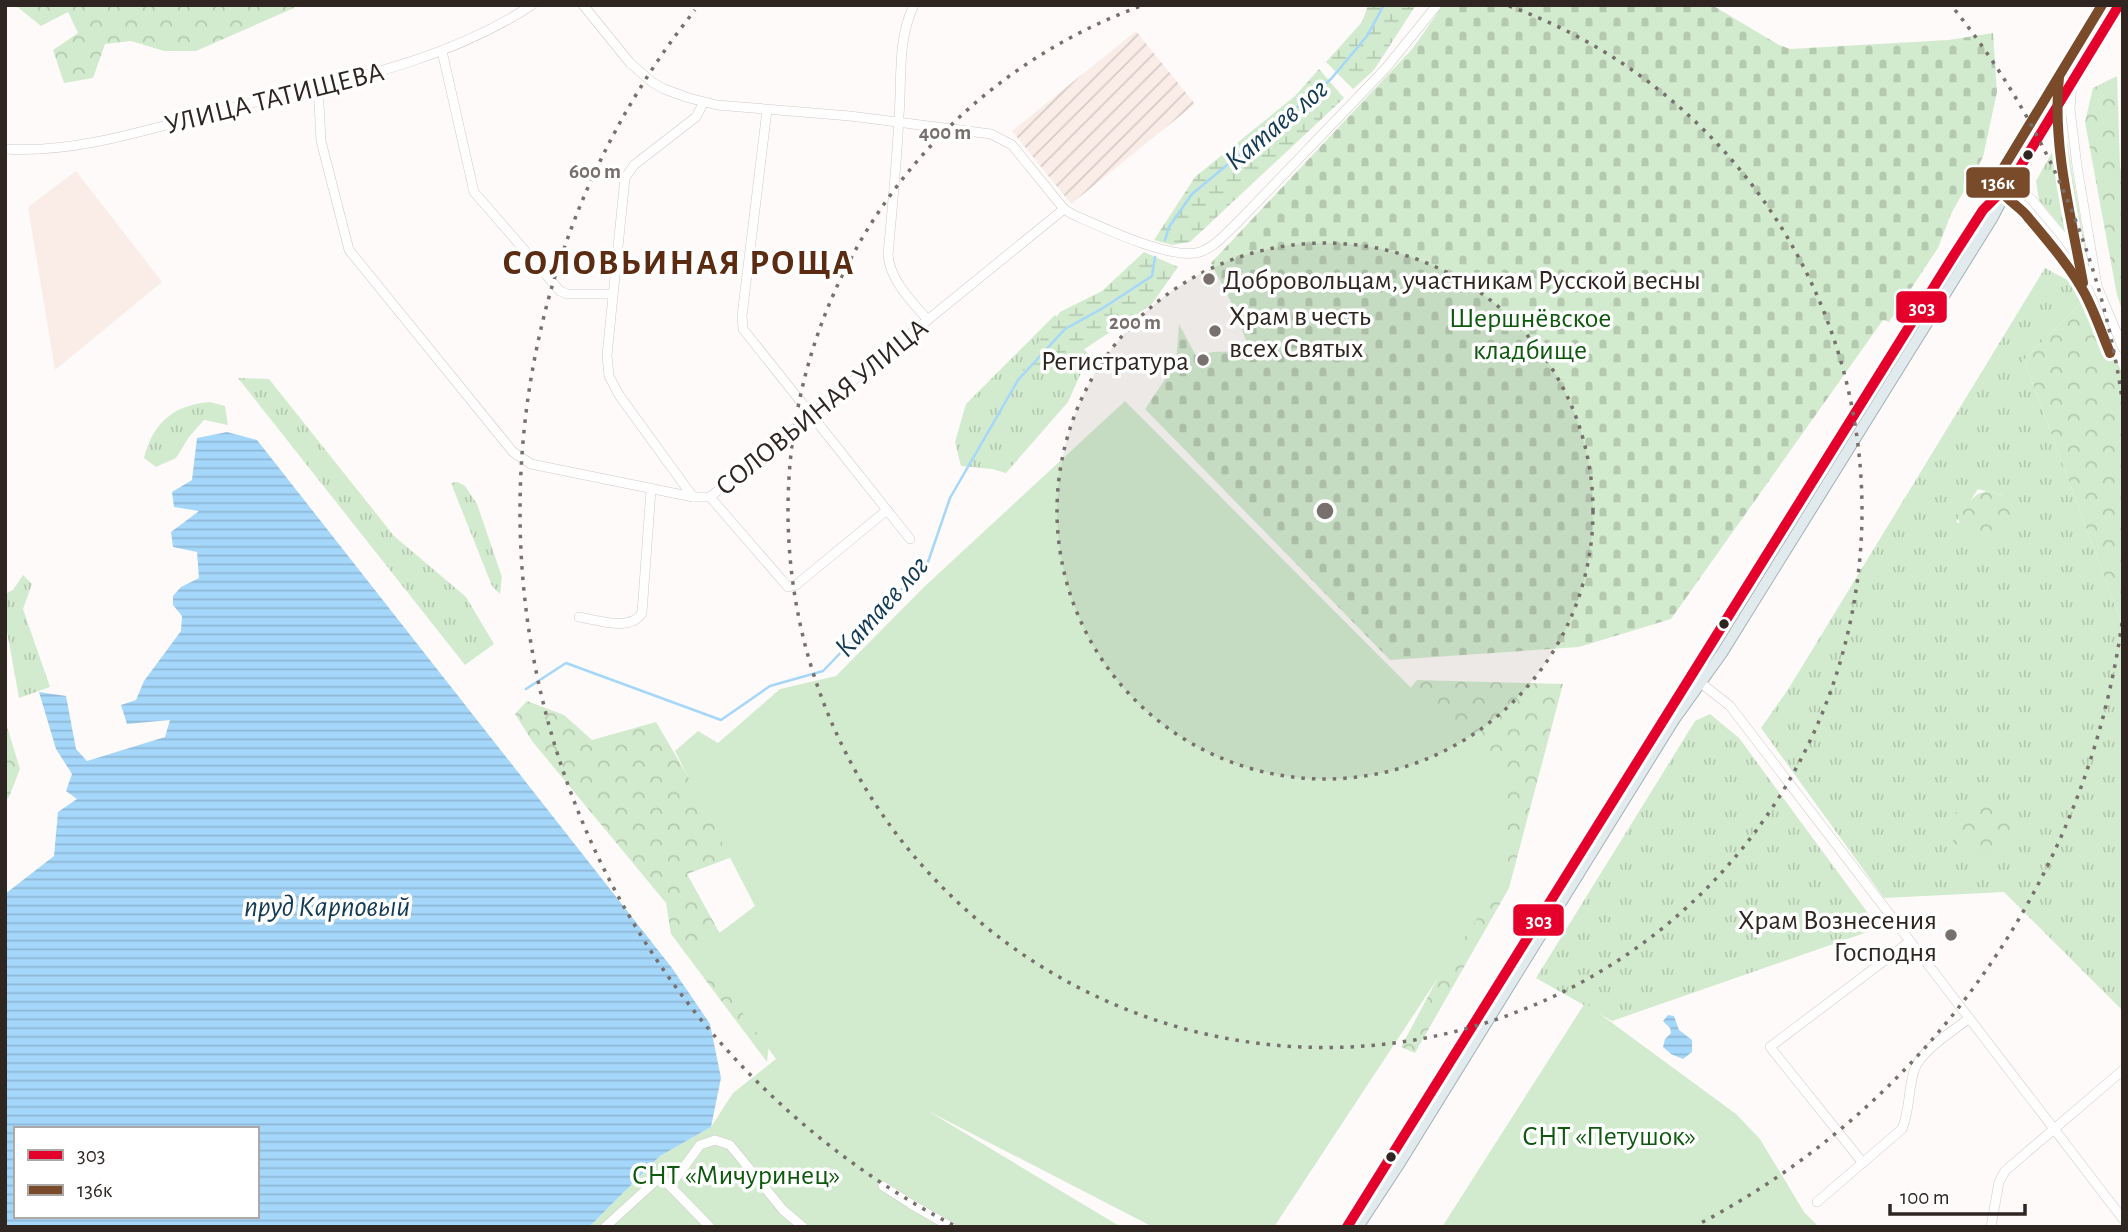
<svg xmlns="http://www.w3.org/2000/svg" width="2128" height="1232" viewBox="0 0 2128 1232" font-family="'Alegreya Sans',sans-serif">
  <defs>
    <pattern id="industrial-furrows" width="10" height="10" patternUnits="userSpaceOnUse" patternTransform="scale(1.75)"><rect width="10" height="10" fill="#faede8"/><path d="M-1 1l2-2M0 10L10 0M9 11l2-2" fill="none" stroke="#d7cbc7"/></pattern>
    <pattern id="grass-tufts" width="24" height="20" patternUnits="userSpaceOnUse" patternTransform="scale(1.75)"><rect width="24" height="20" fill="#d2ebce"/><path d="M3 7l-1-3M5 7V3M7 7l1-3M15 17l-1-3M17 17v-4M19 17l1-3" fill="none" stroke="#b5c9b1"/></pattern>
    <pattern id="forest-crowns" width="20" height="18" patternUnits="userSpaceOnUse" patternTransform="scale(1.75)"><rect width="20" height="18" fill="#d2ebce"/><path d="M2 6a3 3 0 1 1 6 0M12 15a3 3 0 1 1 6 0" fill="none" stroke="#b5c9b1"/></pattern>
    <pattern id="wetland-marsh" width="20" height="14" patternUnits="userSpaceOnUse" patternTransform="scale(1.75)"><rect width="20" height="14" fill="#d2ebce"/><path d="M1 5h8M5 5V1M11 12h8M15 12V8" fill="none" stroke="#b5c9b1"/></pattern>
    <pattern id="cemetery-stones" width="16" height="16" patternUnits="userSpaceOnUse" patternTransform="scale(1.75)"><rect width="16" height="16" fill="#d2ebce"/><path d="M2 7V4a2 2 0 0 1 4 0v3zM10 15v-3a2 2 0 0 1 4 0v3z" fill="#b5c9b1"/></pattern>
    <pattern id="water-rules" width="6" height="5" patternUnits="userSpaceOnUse" patternTransform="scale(1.75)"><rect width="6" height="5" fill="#a5d7fa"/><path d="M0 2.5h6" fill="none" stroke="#8eb8d6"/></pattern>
  </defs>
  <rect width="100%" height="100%" fill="#fdfaf9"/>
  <path fill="#faede8" d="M76,171L162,282L55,370L28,207Z"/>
  <path fill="url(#industrial-furrows)" d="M1136,31L1195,104L1071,204L1012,131Z"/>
  <g fill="url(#grass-tufts)" fill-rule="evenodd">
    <path d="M2065,129L2087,258L2039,200L2036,181Z"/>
    <path d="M2045,268L2091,293L2024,360L2123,627V1011L2004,892L1884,898L1761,728L1789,688ZM1978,489L2003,495V522L1985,533L1956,522Z"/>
    <path d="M1055,315L1089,355L1068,402L1006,473L992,469L961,466L955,442L966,404Z"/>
    <path d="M238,378L269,379L394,536L466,597L494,644L465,665Z"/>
    <path d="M210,402L225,406L228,425L204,420L189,437L176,458L156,467L144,458C153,422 174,405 210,402Z"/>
    <path d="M458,482L465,486L477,504L502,577L500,594L492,586L451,483Z"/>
    <path d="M23,575L32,584L23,609L50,687L19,698L5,620V594L13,590Z"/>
    <path d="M1710,714L1739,738L1879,928L1612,1021L1536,978L1695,721Z"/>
  </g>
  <g fill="url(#forest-crowns)">
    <path d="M15,5H293L294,8L196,51H164L131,41L105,44L93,78L64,83L53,50L78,33L68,12L41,26Z"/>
    <path d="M2117,76L2120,167L2123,180V313L2117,295L2085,122L2093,88Z"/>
    <path d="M2091,293L2123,376V627L2024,360Z"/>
    <path d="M1987,491L2009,497L2012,522L1995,535L1978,543L1960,526L1957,511L1978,494Z"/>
    <path d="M1417,680L1563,684L1509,888L1415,1053L1401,1047L1482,895L1373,734Z"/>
    <path d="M527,701L564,715L592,740L656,722L735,856L687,874L771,1026L767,1062L671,934L666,903L532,741L515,714Z"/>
    <path d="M5,720L20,769L9,797L5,801Z"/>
    <path d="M1972,799L1988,800L2010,812L2013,838C1987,856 1982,857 1953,843V815Z"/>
  </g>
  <g fill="url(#wetland-marsh)">
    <path d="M1368,5H1416L1374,70L1353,89L1326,62L1362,22Z"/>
    <path d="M1319,69L1344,98L1190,242L1172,245L1154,240L1195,177L1295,96Z"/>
    <path d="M1144,252L1178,267L1151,305L1071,358L1043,369L1018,371L1060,312L1102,291Z"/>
  </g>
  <path fill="url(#cemetery-stones)" d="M1443,5H1712L1779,45L1790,49L1949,40L1993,33L1997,92L1983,157L1951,214L1938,248L1889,322L1883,320L1671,619L1579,647L1390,660L1145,409L1176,363L1179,324L1196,356L1213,352L1250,351L1233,306L1211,263L1413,48Z"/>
  <g fill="#d2ebce">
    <path d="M1125,401L1503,780V879L1274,1227H1153L928,1111L1121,1227H589L660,1156L711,1127L733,1093L776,1059L697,950L755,906L675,751L698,731L718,743L780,689L836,676L924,587Z"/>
    <path d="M1585,1003L1736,1114L1760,1139L1804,1212L1819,1227H1442Z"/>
  </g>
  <g fill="url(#water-rules)" fill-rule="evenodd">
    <path d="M227,432L257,440L672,968L710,1024L721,1078L711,1127L660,1156L589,1227H5V894L54,856L58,812L77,799L66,791L72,774L56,749L39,692L66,696L76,749L87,761L165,737L170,720L127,724L121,705L136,700L144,681L181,631L182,616L173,605V596L181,587L199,578L197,552L173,547L171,532L199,511L174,507L172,492L192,480L197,438ZM16,1129H257V1216H16Z"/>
    <path d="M1668,1015L1674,1016L1679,1030L1692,1040V1052L1683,1059L1671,1054L1663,1047L1665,1039L1671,1033L1670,1028L1663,1021Z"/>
  </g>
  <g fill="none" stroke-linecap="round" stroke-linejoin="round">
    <g stroke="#a5d7fa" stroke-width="2.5">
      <path d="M1165,240L1169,227L1192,194L1331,79L1367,36L1384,5"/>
      <path d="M526,689L566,663L721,720L770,686L823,671L928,562L950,498L1018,380L1065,329L1103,308L1152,276L1155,257"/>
    </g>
    <g stroke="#d0cac7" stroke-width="10">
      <g id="minor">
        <path d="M583,5L630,63L652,82L664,89L689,98L717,105L850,116L991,134L1012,145L1064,209L1072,214C1099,226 1172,261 1200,252C1215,247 1226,233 1238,222L1386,68L1437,5"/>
        <path d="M914,5C897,40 902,78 899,116C897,162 892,209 888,255C890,280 912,302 928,320"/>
        <path d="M442,51L474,192L560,291L567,294H612"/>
        <path d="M2072,83L2070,109L2077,166L2097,286"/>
        <path d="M318,86L321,141L349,250L513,452L531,464L693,497H710L1064,209"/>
        <path d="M767,110L742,316L743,329L910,539"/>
        <path d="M5,149C77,154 151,128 220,111C327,84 439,66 532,5"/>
        <path d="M2011,182L2032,200L2063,237L2097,286L2123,348"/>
        <path d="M693,497L619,395L609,376L607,355L625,178L634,165L696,117L704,102"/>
        <path d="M710,497L788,587L796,585L887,510"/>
        <path d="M579,617C598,620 630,632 642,613L651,490"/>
        <path d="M1692,676L1730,706L2123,1219"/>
        <path d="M1863,1163L1770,1047L1909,942"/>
        <path d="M670,1186L710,1227"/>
        <path d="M883,1186L911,1204L951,1227"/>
        <path d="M1817,1202L1902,1129C1910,1110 1908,1090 1914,1071C1919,1052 1953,1031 1968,1019"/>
        <path d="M605,1227L660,1177L670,1186L700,1145L715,1140L730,1145L783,1210L803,1227"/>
        <path d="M1991,1227L1999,1182L2005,1171L2123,1070"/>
      </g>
    </g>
    <g stroke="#a1b0b5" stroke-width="12">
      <g id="major">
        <path d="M1347,1227L1513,964L1952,258L1983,210L2004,189"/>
        <path d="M1358,1227L1398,1166L1674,720L1722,653L1993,217L2011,182L2119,5"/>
      </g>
    </g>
    <use href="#minor" stroke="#fffefe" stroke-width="9"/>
    <use href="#major" stroke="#e1eaed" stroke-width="10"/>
    <g stroke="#fff" stroke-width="16">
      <path id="bus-1" d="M1347,1227L1952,258L1983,210L2011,182L2119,5"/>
    </g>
    <g stroke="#fff" stroke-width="16">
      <g id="bus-2">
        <path d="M2102,5L1999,175C1992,193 2017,203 2027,216C2047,240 2070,266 2085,294C2095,313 2102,334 2110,353"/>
        <path d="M2059,77C2052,145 2071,216 2083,283"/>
      </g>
    </g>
    <use href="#bus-1" stroke="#e4002b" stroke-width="10"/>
    <use href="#bus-2" stroke="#7a4b2a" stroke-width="10"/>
  </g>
  <circle cx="1325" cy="511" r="268" fill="#77706d" fill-opacity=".12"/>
  <g fill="none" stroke="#77706d" stroke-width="3.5" stroke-dasharray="3.5 7">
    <circle cx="1325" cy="511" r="268"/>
    <path d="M1509 6A537 537 0 1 1 1141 6"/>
    <path d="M2122 623A805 805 0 0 1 1697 1225M953 1225A805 805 0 0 1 695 10M1955 10A805 805 0 0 1 2122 399"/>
  </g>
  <g fill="#2f2621" stroke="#fff" stroke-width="2.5">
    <circle cx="2028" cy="155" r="6"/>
    <circle cx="1724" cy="624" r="6"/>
    <circle cx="1391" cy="1157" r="6"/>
  </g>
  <g fill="#77706d" stroke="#fff" stroke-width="2.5">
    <circle cx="1209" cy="279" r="7"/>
    <circle cx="1215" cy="331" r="7"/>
    <circle cx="1203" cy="360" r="7"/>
    <circle cx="1951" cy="935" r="7"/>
  </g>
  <g text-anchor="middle" stroke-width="7" stroke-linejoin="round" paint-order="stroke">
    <g font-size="28" fill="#2f2621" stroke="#fff">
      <text transform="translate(274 97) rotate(-14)" y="10">УЛИЦА ТАТИЩЕВА</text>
      <text transform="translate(821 406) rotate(-39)" y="10">СОЛОВЬИНАЯ УЛИЦА</text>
    </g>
    <g font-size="28" fill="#2f2621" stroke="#fff" text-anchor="start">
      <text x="1223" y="289">Добровольцам, участникам Русской весны</text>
      <text x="1229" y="325">Храм в честь<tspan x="1229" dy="32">всех Святых</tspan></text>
      <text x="1189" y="370" text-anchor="end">Регистратура</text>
      <text x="1937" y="929" text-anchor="end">Храм Вознесения<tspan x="1937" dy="32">Господня</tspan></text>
    </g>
    <g font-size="28" fill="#0e590e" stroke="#fff">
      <text x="1530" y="327">Шершнёвское<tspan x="1530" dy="32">кладбище</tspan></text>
      <text x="1609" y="1145">СНТ «Петушок»</text>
      <text x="736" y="1184">СНТ «Мичуринец»</text>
    </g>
    <g font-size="30" font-style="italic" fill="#133b55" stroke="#fff">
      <text transform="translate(1276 124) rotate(-40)" y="10">Катаев лог</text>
      <text transform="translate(881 606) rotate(-48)" y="10">Катаев лог</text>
      <text x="327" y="916">пруд Карповый</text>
    </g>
    <g font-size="35" font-weight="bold" letter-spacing="2" fill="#5b2c11" stroke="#fff">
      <text x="679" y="274">СОЛОВЬИНАЯ РОЩА</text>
    </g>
  </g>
  <circle cx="1325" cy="511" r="10" fill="#77706d" stroke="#fff" stroke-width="3.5"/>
  <g font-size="21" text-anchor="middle" font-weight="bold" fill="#77706d" stroke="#fff" stroke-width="7" stroke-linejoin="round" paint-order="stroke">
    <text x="945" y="139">400 m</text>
    <text x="595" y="178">600 m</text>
    <text x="1135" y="329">200 m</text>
  </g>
  <g stroke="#fff" stroke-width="2.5">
    <rect x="1965" y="166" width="66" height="33" rx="7" fill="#7a4b2a"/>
    <rect x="1895" y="290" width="53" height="34" rx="7" fill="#e4002b"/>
    <rect x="1512" y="903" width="53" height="34" rx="7" fill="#e4002b"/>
  </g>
  <g font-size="19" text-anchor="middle" font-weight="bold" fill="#fff">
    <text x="1998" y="189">136к</text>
    <text x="1922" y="314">303</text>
    <text x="1539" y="927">303</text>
  </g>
  <rect width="2128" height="1232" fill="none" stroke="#2f2621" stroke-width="14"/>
  <rect x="14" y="1127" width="245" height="91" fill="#ffffff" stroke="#aca8a6" stroke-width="2"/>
  <rect x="28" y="1150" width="35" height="10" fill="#e4002b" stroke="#aca8a6" stroke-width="2"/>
  <text x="77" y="1162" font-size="21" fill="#2f2621">303</text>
  <rect x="28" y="1185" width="35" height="10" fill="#7a4b2a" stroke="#aca8a6" stroke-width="2"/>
  <text x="77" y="1197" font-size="21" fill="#2f2621">136к</text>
  <path d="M1890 1204v10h135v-10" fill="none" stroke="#2f2621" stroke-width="3.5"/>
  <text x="1900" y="1204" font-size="21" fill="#2f2621" stroke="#ffffff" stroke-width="5" paint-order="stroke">100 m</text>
</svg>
